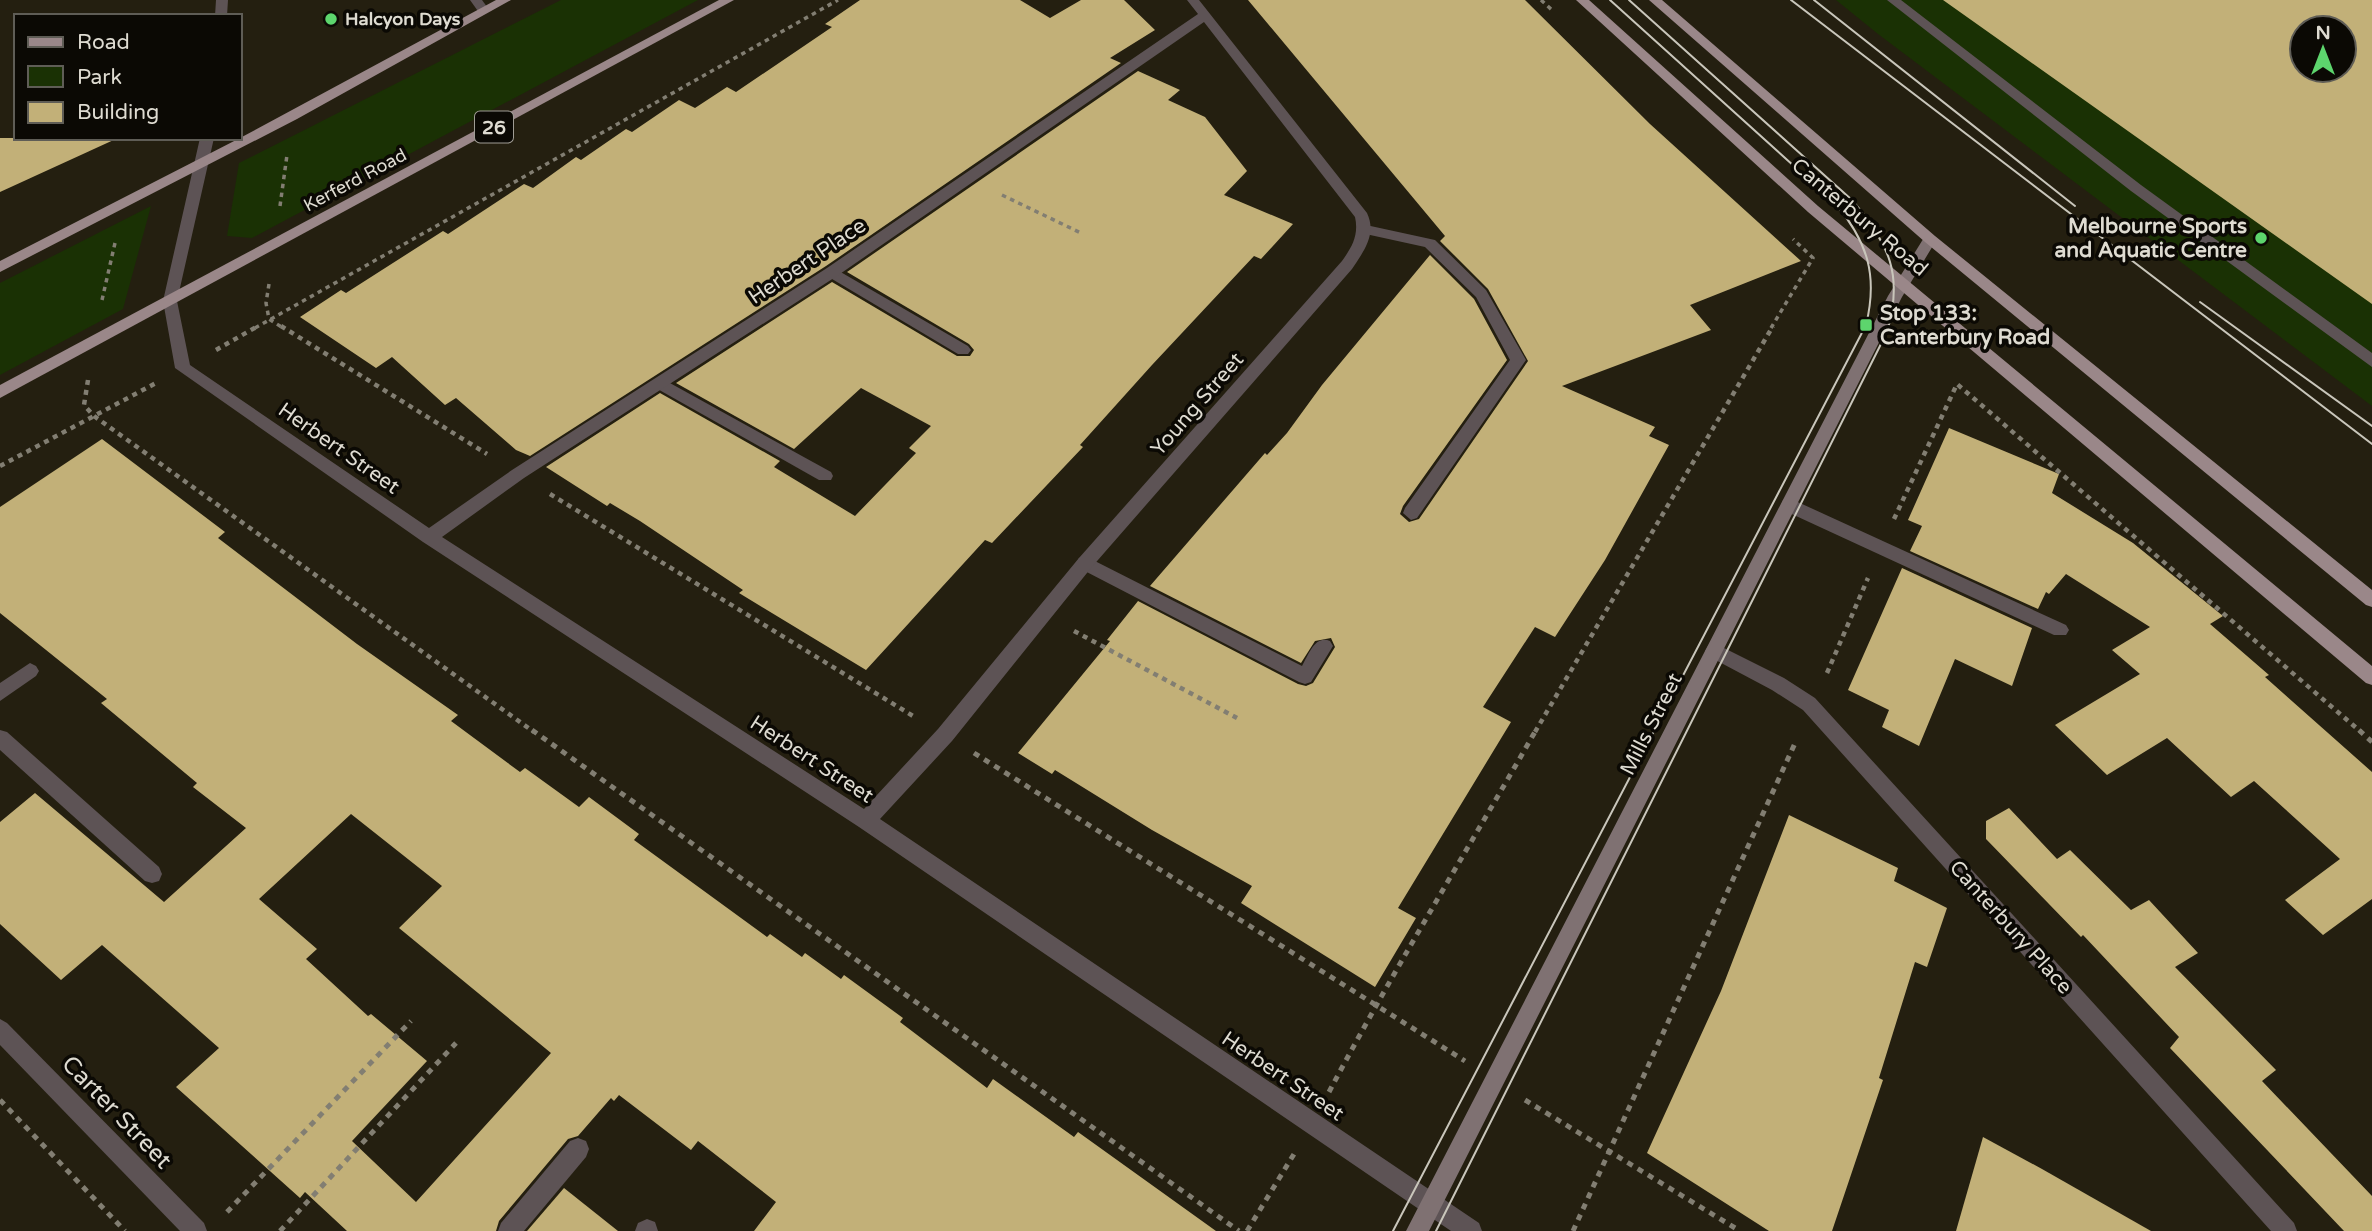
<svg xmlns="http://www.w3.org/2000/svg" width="2372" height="1231" viewBox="0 0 2372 1231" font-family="'Varela Round',sans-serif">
  <rect width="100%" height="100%" fill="#241f10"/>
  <g fill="#1a3104" fill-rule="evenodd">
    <path d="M561,0H698L252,238L227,236L239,163Z"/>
    <path d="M1836,0H2372V406L1878,34ZM2302,28H2344V70H2302Z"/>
    <path d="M151,206L123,309L0,375V283Z"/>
  </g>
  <g fill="#c2b078" fill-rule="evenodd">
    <path d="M860,0H1020L1050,18L1081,0H1124L1155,30L1110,58L1121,63L826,266L530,456L516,450L456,398L445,405L392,357L376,368L300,317L341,290L346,293L443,231L448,234L524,184L533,188L576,157L581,160L626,129L632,132L679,100L695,108L727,87L736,92L832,27L825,24Z"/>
    <path d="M1248,0H1525L1650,124L1801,261L1690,305L1711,330L1562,386L1655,427L1649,436L1669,445L1605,560L1555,637L1535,627L1483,707L1511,722L1398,908L1416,918L1375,987L1241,903L1252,886L1152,830L1055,770L1052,774L1018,753L1110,641L1107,640L1138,601L1298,684L1306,686L1313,683L1335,647L1331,638L1315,641L1301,663L1150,586L1265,453L1267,455L1287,433L1322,385L1430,255L1474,299L1507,360L1403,506L1400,514L1409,522L1419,519L1528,361L1488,289L1440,241L1445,236Z"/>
    <path d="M1943,0H2372V304ZM2302,28H2344V70H2302Z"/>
    <path d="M1138,71L1180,90L1168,100L1205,117L1247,171L1224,195L1293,224L1261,259L1254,256L1152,365L1080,445L1083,447L992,543L985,540L866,670L739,593L743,590L640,521L610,503L607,506L546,467L660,393L780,461L774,467L855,516L916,453L909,448L931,426L861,388L794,449L676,383L832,282L957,356H970L974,350L969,344L847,272Z"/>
    <path d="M0,138H118L0,192Z"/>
    <path d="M1949,428L2059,474L2052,493L2133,543L2223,616L2210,624L2269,675L2265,677L2372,772V899L2323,935L2285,900L2340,859L2254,781L2231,797L2167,738L2107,775L2055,725L2140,674L2112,650L2150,627L2066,574L2049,594L2046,592L2038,609L1910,551L1922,526L1908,520Z"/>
    <path d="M102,439L225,532L218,538L357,644L458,715L451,721L520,772L525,768L579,807L589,797L639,834L634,840L767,937L770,934L802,957L805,953L841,979L844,975L903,1018L900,1022L987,1088L993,1079L1074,1137L1078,1132L1216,1231H754L776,1202L698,1141L691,1150L619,1095L614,1101L611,1098L578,1136L568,1139L499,1221L496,1231H347L305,1192L300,1198L176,1087L219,1048L102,945L61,980L0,924V822L35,793L164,902L246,828L193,787L197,783L101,703L107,699L0,613V507ZM351,814L442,886L399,928L551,1053L416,1202L352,1141L427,1061L371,1014L368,1016L306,959L317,949L259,899Z"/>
    <path d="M1902,568L2032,628L2012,686L1955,659L1919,746L1882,727L1889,710L1848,690Z"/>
    <path d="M2009,808L2057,859L2070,850L2131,910L2149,900L2198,953L2175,967L2276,1070L2262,1081L2372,1196V1231H2344L2170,1048L2179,1037L2083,935L2081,937L1986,839V821Z"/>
    <path d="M1789,815L1898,868L1894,881L1947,908L1927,967L1915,962L1879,1078L1883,1080L1832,1231H1769L1647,1153L1721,991Z"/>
    <path d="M1983,1137L2042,1169L2151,1231H1956Z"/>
    <path d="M564,1188L618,1231H527Z"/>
  </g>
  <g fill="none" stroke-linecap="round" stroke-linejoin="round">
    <g stroke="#827e72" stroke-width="3.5" stroke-dasharray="4.5 4.5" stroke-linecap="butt">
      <path d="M1541,0L1553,11"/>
      <path d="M1002,195L1083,234"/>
      <path d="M280,206L287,155"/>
      <path d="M269,284L266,303L269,319L283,328"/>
      <path d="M102,300L115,243"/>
      <path d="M255,328L838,0"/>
      <path d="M1771,328L1813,258L1793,239"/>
    </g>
    <g stroke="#827e72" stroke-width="4.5" stroke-dasharray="5 5" stroke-linecap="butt">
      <path d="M281,326L487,454"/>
      <path d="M216,350L258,326"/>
      <path d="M88,380L84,405L94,416L534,732"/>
      <path d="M0,466L156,383"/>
      <path d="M550,494L913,716"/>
      <path d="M1894,519L1957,384L2361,732"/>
      <path d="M1074,631L1237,718"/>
      <path d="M1827,673L1868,578"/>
      <path d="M1535,732L1773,326"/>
    </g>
    <g stroke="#827e72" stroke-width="5" stroke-dasharray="6 6" stroke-linecap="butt">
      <path d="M532,730L1239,1231"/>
      <path d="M2359,730L2372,742"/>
      <path d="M974,753L1465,1061"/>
      <path d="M1329,1092C1394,969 1467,851 1536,730"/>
      <path d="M0,1100L125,1231"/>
      <path d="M1525,1100L1740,1231"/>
      <path d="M227,1212L411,1021"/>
      <path d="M280,1231L456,1043"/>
      <path d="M1247,1231L1294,1154"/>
      <path d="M1573,1231L1796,741"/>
    </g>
    <g fill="#5d5355" fill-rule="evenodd">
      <path d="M470,0H482L490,11L480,14Z"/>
      <path d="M1887,0H1901L2141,185L2372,353V367L2131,191Z"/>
      <path d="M1366,225L1435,240L1486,290L1526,360L1417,518L1411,520L1403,513L1405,508L1510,360L1476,297L1425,247L1361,233L1359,230Z"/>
      <path d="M832,267L968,346L971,350L968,354H958L827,276L825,272Z"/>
      <path d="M659,377L831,472L833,476L831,480H819L654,387L651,383Z"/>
      <path d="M1789,498L2066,625L2069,630L2066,635H2054L1783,510L1781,505L1783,500Z"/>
      <path d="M1085,556L1302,666C1309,654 1315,635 1330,641L1333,646L1311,682L1305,684L1299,682L1079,568L1076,563L1079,558Z"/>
      <path d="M30,663L36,666L39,671L36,676L0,701V683Z"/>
      <path d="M0,730L7,732L159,867L162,874L159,881L152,883L145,881L0,750Z"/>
      <path d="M578,1138L586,1141L589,1149L586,1157L524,1231H498L501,1223L570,1141Z"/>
      <path d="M647,1219L655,1222L658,1231H635L638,1223Z"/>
    </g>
    <g fill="#5d5355" fill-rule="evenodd">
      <path d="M216,0H228L227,16H215Z"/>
      <path d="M1187,0H1199L1367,213C1377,234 1364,251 1352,269L1091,568L952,741L880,819L1479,1223L1482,1231H1451L859,827L423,542L175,368L163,301L200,138H214L177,301L190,365L429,528L512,470L827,268L1198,14ZM1204,22L1355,217C1359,235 1352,247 1342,261L1079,558L938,729L864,809L442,537L524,478L837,276Z"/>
      <path d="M1714,643L1784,678L1815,698L2294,1223L2297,1231H2271L1803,710L1772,690L1708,656L1705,651L1708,646Z"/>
      <path d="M0,1019L7,1023L204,1223L207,1231H180L0,1045Z"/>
    </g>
    <path fill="#7f7172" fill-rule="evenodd" d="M1930,234L1937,239L1902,297L1429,1231H1406L1888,296L1925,236Z"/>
    <g fill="#9a8789" fill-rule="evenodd">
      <path d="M496,0H511L297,119L0,272V261L240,138Z"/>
      <path d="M719,0H734L0,398V385Z"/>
      <path d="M1576,0H1589L1818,206L2372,666V685L2366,683L1808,212Z"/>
      <path d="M1649,0H1662L1935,236L2372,590V607L2366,605L1925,242Z"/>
    </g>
    <g stroke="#c9c6bb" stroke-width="2">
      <path d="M1791,0L2372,444"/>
      <path d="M1814,0L2075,206"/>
      <path d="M2200,302L2372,426"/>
      <path d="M1393,1231L1866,325C1878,276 1868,243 1836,204L1610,0"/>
      <path d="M1436,1231L1887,332C1904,275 1889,244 1852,200L1629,0"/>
    </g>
  </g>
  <g fill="#5dd56d" stroke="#0b0904" stroke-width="2.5">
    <circle cx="331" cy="19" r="7"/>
    <circle cx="2261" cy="238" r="7"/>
    <rect x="1859" y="318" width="14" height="14" rx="3.5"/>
  </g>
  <g text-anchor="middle" stroke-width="7" stroke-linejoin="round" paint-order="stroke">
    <g font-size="18" font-weight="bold" fill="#dedbd1" stroke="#0b0904" text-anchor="start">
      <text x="345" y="25">Halcyon Days</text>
    </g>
    <g font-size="18" fill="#dedbd1" stroke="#0b0904">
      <text transform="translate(355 180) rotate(-28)" y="6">Kerferd Road</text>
    </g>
    <rect fill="#0b0904" stroke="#9f9c94" stroke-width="2" x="475" y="111.5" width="38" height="31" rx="5"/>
    <g font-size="19" font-weight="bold" fill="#dedbd1">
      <text x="494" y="134">26</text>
    </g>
    <g font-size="21" fill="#dedbd1" stroke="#0b0904">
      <text transform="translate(1860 217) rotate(40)" y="7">Canterbury Road</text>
      <text transform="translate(807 261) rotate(-34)" y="7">Herbert Place</text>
      <text transform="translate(1197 404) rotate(-49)" y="7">Young Street</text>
      <text transform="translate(339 448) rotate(35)" y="7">Herbert Street</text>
      <text transform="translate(1651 724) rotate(-63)" y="7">Mills Street</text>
      <text transform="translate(812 759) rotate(33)" y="7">Herbert Street</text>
      <text transform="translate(2011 927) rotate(48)" y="7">Canterbury Place</text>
      <text transform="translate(1283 1076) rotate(34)" y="7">Herbert Street</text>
    </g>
    <g font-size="21" font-weight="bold" fill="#dedbd1" stroke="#0b0904" text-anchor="end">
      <text x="2247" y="233">Melbourne Sports<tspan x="2247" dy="24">and Aquatic Centre</tspan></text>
      <text x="1880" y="320" text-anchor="start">Stop 133:<tspan x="1880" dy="24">Canterbury Road</tspan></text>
    </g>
    <g font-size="24" fill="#dedbd1" stroke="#0b0904">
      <text transform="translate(117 1112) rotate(46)" y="8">Carter Street</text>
    </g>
  </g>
  <rect x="14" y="14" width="228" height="126" fill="#0b0904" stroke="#5f5d56" stroke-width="2"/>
  <rect x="28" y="37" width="35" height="10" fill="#9a8789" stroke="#5f5d56" stroke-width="2"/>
  <text x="77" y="49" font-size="21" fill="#dedbd1">Road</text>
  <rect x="28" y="66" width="35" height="21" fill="#1a3104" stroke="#5f5d56" stroke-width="2"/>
  <text x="77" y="84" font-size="21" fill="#dedbd1">Park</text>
  <rect x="28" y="102" width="35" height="21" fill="#c2b078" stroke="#5f5d56" stroke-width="2"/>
  <text x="77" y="119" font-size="21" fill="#dedbd1">Building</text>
  <g transform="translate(2323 49)"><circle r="33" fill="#0b0904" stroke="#5f5d56" stroke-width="2"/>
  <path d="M0-5L12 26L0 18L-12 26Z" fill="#5dd56d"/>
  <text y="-10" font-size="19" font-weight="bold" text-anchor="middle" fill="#dedbd1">N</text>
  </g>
</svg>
